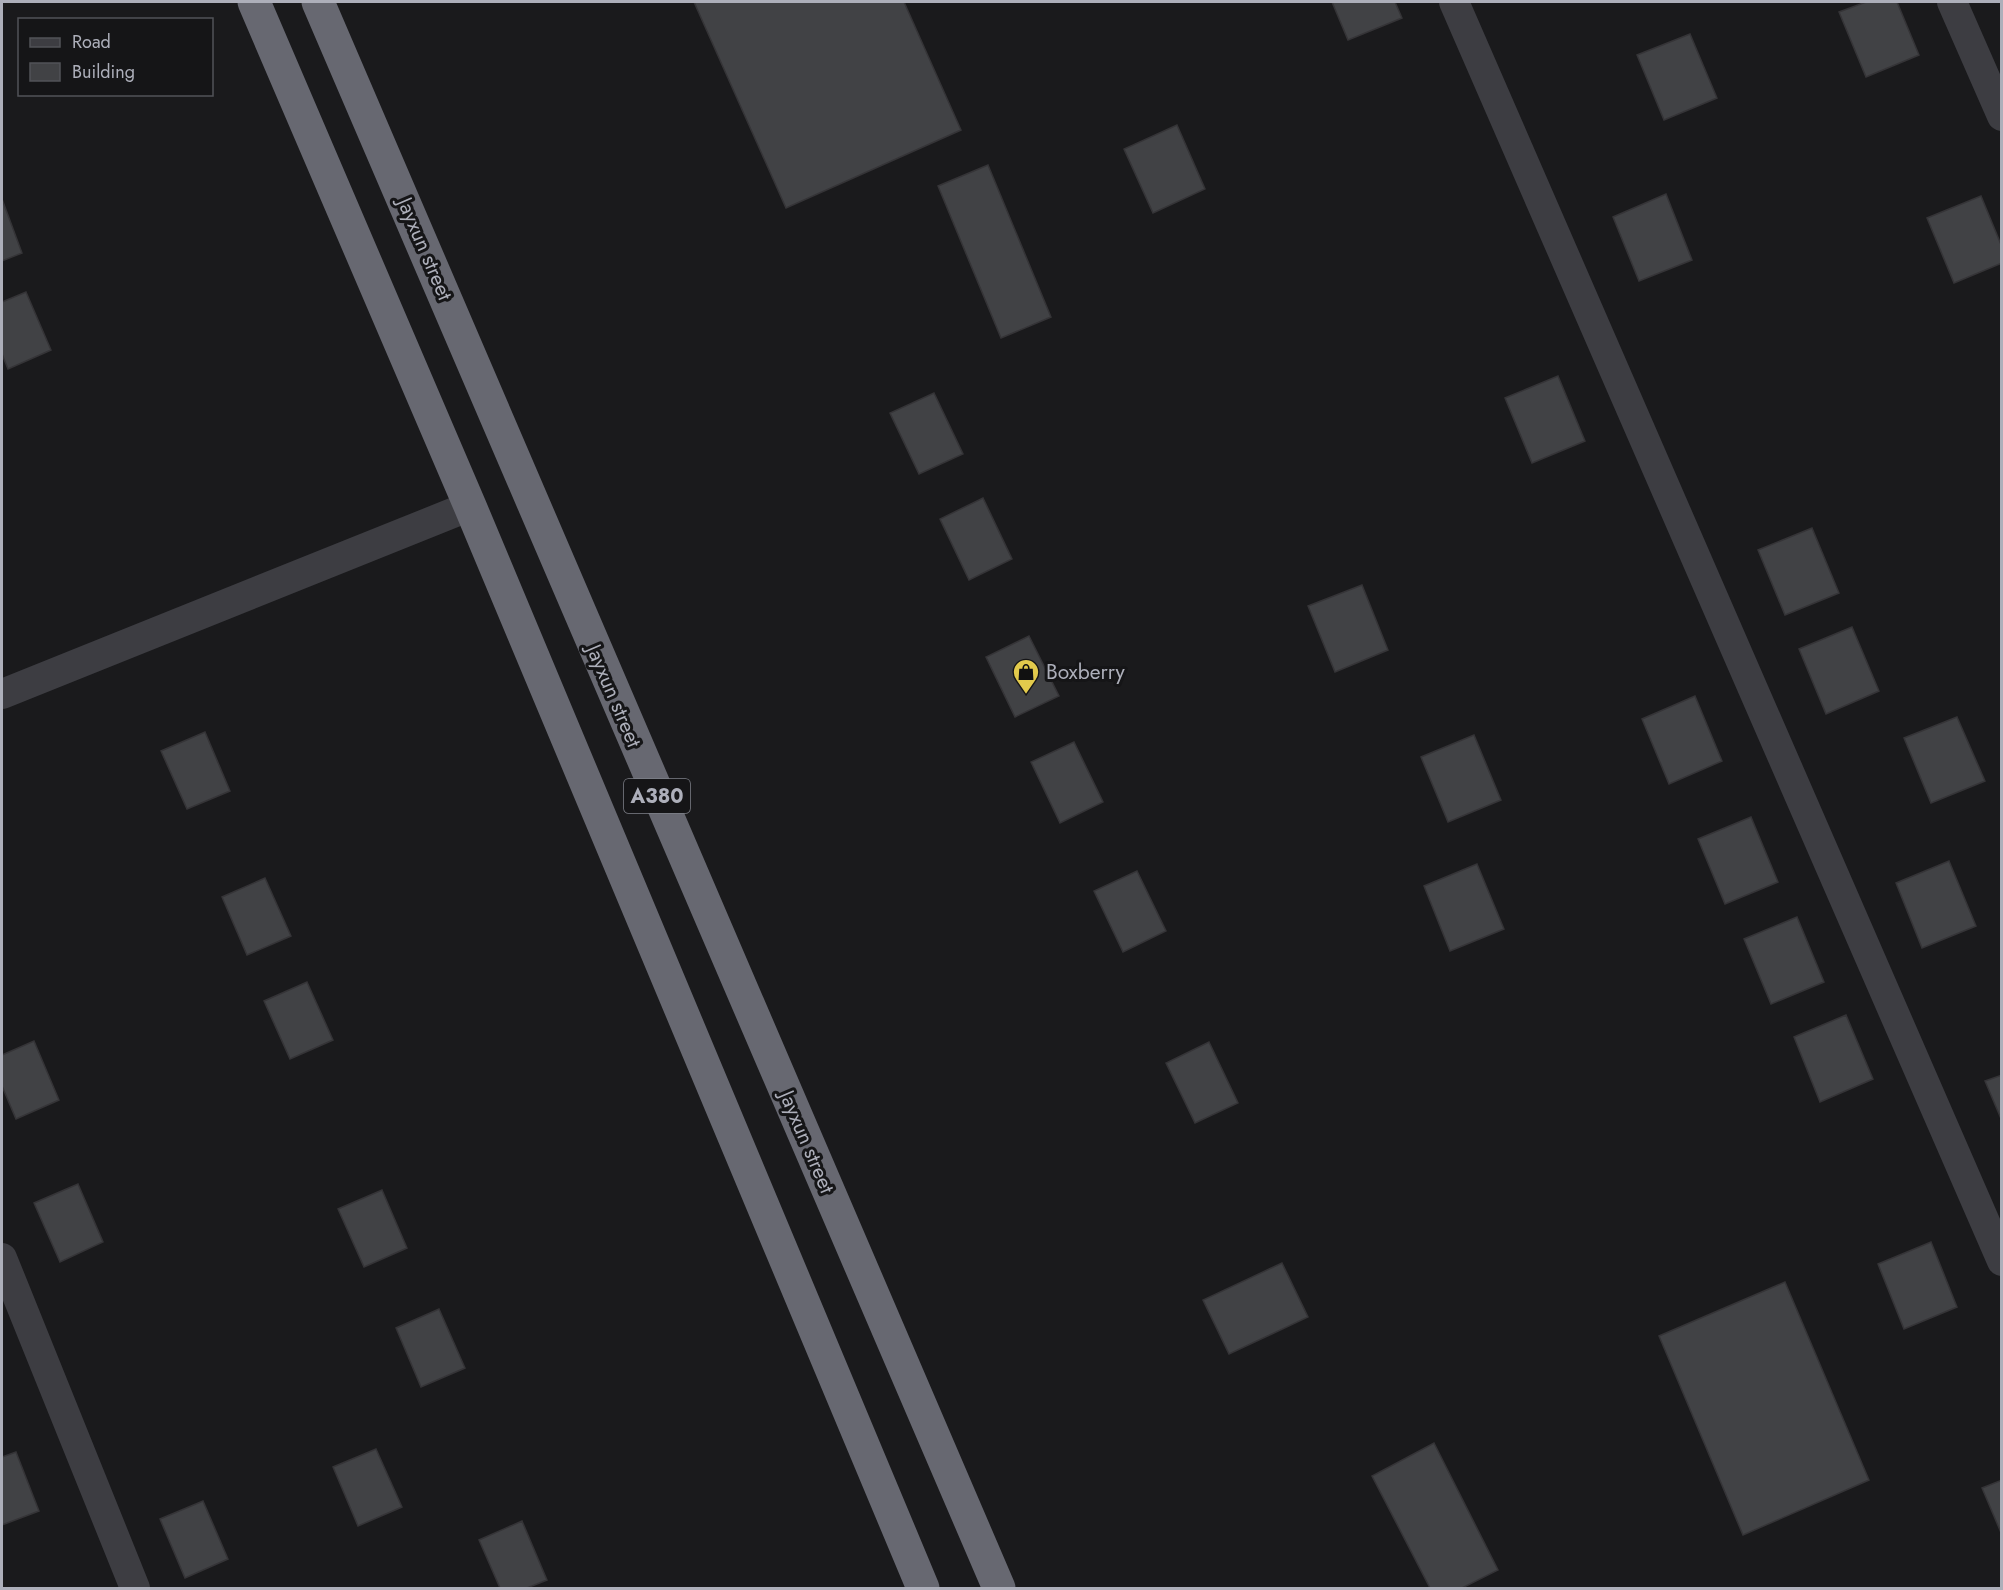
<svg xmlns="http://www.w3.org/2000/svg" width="2003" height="1590" viewBox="0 0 2003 1590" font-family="Jost,sans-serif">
  <rect width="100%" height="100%" fill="#1a1a1c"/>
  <g fill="#414245" stroke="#353437" stroke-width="1.5">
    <path d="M694,2H904L961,130L786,208Z"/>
    <path d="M1332,2H1395L1402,18L1348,40Z"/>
    <path d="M1866,2H1897L1919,55L1866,77L1839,12Z"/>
    <path d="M1690,34L1717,98L1664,120L1637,55Z"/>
    <path d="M1177,125L1205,189L1153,213L1124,149Z"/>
    <path d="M988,165L1051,317L1001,338L938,186Z"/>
    <path d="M1666,194L1692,260L1639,281L1613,217Z"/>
    <path d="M1981,196L2002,247V263L1954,283L1927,218Z"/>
    <path d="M2,199L22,253L2,261Z"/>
    <path d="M26,292L51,350L8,369L2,354V302Z"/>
    <path d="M1558,376L1585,441L1532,463L1505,398Z"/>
    <path d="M934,393L963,454L919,474L890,413Z"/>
    <path d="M983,498L1012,559L969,580L940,519Z"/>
    <path d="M1812,528L1839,593L1785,615L1758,550Z"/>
    <path d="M1362,585L1388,650L1335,672L1308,606Z"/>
    <path d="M1852,627L1879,691L1826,714L1799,649Z"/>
    <path d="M1029,636L1059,696L1015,717L986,657Z"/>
    <path d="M1695,696L1722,761L1669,784L1642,719Z"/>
    <path d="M1957,717L1985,781L1931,803L1904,738Z"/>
    <path d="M205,732L230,791L187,809L161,751Z"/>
    <path d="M1474,735L1501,800L1448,822L1421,757Z"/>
    <path d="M1074,742L1103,802L1060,823L1031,762Z"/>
    <path d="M1751,817L1778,882L1725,904L1698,839Z"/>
    <path d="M1949,861L1976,926L1922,948L1896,883Z"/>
    <path d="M1477,864L1504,929L1450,951L1424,886Z"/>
    <path d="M1137,871L1166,931L1123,952L1094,891Z"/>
    <path d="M265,878L291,936L247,955L222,897Z"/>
    <path d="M1797,917L1824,982L1771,1004L1744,939Z"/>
    <path d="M307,982L333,1040L290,1059L264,1001Z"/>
    <path d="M1846,1015L1873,1079L1820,1102L1794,1037Z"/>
    <path d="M34,1041L59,1100L16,1119L2,1086V1055Z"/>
    <path d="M1209,1042L1238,1103L1195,1123L1166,1063Z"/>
    <path d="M2002,1075V1121L1985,1081Z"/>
    <path d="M78,1184L103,1242L60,1262L34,1203Z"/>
    <path d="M382,1190L407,1248L364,1267L338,1209Z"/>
    <path d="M1931,1242L1957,1307L1904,1329L1878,1264Z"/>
    <path d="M1282,1263L1308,1317L1229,1354L1203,1300Z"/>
    <path d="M1785,1282L1869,1480L1743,1535L1659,1336Z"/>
    <path d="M439,1309L465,1368L421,1387L396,1328Z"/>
    <path d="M1434,1443L1498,1570L1462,1588H1430L1372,1476Z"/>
    <path d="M376,1449L402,1507L358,1526L333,1467Z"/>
    <path d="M16,1452L39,1511L2,1525V1457Z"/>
    <path d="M2002,1480V1535L1982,1488Z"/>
    <path d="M203,1501L228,1559L185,1578L160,1519Z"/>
    <path d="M522,1521L547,1580L527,1588H500L479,1540Z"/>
  </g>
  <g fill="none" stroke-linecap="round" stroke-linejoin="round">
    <g stroke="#3d3d42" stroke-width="30">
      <path d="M1454,2L2002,1261"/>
      <path d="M1952,2L2002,116"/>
      <path d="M2,694L470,506"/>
      <path d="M2,1258L135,1588"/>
    </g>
    <g stroke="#676871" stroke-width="33">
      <path d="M254,2L470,506L923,1588"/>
      <path d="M318,2L999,1588"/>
    </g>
  </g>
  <defs>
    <g id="shop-pin" transform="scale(1.35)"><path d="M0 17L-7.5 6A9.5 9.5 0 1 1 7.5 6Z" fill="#e2ca4c" stroke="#151517"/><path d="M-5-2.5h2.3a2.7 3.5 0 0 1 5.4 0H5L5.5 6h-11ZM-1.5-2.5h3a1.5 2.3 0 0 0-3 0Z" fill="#111"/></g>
  </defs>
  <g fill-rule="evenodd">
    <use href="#shop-pin" x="1026" y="672"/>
  </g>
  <g text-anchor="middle" stroke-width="6" stroke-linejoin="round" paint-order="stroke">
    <rect fill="#151517" stroke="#7f8189" stroke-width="1.5" x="624" y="779" width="66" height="34" rx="4.5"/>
    <g font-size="20" font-weight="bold" fill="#adafba">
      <text x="657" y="803">A380</text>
    </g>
    <g font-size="21" fill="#adafba" stroke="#151517">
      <text transform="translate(425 249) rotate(67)" y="7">Jayxun street</text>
      <text transform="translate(614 696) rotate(67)" y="7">Jayxun street</text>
      <text transform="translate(807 1142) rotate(67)" y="7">Jayxun street</text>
    </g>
    <g font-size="21" fill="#adafba" stroke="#151517" text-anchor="start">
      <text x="1046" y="679">Boxberry</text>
    </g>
  </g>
  <rect width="2003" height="1590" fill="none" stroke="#adafba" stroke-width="6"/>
  <rect x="18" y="18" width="195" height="78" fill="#151517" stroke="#525358" stroke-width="1.5"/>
  <rect x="30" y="38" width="30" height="9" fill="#3d3d42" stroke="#525358" stroke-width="1.5"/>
  <text x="72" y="48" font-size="18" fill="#adafba">Road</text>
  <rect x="30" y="63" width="30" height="18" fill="#414245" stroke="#525358" stroke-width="1.5"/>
  <text x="72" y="78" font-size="18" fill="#adafba">Building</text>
</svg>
